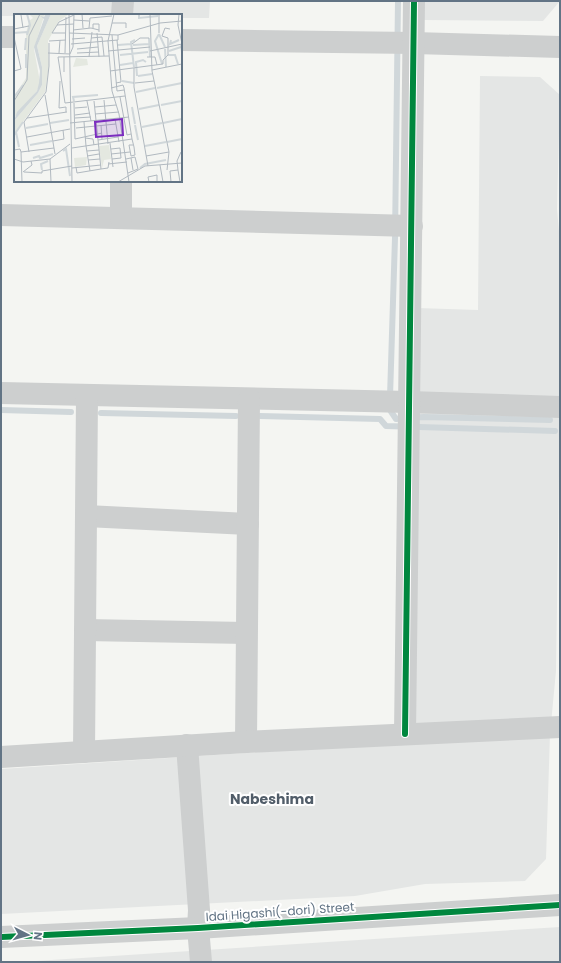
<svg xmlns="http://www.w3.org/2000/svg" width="561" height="963" viewBox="0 0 561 963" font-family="Poppins,sans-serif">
  <rect width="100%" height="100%" fill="#f4f5f2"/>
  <g fill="#e4e6e5">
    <path d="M1,1H210L209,18H181V15L1,16Z"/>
    <path d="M424,1H560L543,21L424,20Z"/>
    <path d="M480,76L540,77L560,95L557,209L560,243V410L556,671L550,734L546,859L525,881L425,884L355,896L1,914V769L414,742L417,308L478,310Z"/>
    <path d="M560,927V962H20Z"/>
  </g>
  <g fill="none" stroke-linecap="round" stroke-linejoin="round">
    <g stroke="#d0d7da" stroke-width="6">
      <path d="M390,397L395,238L398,1"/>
      <path d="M390,406V410L396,419L424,417L550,420"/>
      <path d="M1,410L71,412"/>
      <path d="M101,413L236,416"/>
      <path d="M260,416L380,419L386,426L555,431"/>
    </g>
    <g stroke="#cdcfcf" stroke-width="22">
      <path d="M122,15L123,1"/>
      <path d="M1,37H15"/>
      <path d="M181,40L414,43L560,47"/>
      <path d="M1,215L412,226"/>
      <path d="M121,218V181"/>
      <path d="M1,393L409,402L560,407"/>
      <path d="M86,516L248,524"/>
      <path d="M85,630L246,633"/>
      <path d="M405,734L414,1"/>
      <path d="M246,742L249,399"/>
      <path d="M187,745L199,910L198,928L201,962"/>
      <path d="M84,752L87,396"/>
      <path d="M1,757L246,742L560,727"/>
      <path d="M1,937L198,928L560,905"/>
    </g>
    <g stroke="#fff" stroke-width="8">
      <g id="cycleway">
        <path d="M405,734L414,1"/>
        <path d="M1,937L198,928L560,905"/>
      </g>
    </g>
    <use href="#cycleway" stroke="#00873e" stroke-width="6"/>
  </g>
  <g text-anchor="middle" stroke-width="4" stroke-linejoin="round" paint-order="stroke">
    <g font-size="12" fill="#627485" stroke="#fff">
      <text transform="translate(280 912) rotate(-4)" y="4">Idai Higashi(-dori) Street</text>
    </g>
    <g font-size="14" font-weight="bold" fill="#515d69" stroke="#fff">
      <text x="272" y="804">Nabeshima</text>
    </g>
  </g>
  <g transform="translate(14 14)">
    <rect width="168" height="168" fill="#f4f5f2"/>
    <path d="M15,0H32L30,2L20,35L26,68L23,77L0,104V83L12,64V19L15,7L19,4ZM37,0H55L45,7L34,27L35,51L31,78L0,120V107L24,79L28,71V53L23,32Z" fill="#e4e8e0"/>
    <path d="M62,44L73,45L74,51L59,53ZM95,131L97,145L90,146L88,154L85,132ZM73,143L72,151L61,153L60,144Z" fill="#e4e8e0"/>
    <path d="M32,0H37L23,32L28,53V71L24,79L0,107L3,98L23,77L25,69L26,57L20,33L30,5L26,2L30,3Z" fill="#d0d7da"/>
    <path fill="none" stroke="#d0d7da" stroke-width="2" d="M125,0V4L144,2M0,19L13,18M145,20L141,27L148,50M145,20L151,33M13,21L16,11L13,0M135,24L136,43M157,26L156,30L165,26M104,31L117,30M119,31L135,30M151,35L152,53M11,36L12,24M155,37L167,33M12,40V54M106,41L134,38M154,41H161L164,50M106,51L119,49M120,53L117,28L121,26M123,62L122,48L129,46L132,48M124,62L138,60M108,67L120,69M143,74L168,69M122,78L141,74M0,83L9,71M60,87L59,83L84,81M147,91L168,87M118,93L121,110M125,95L145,91M36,109L55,106M149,109L168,105M121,111L124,126M128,113L148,109M12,114L34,110M2,118L5,133M0,121L9,108M153,128L168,125M16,131L38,127M131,132L152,128M49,137L52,135L56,162M19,144L25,142L26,144L39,140M126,154L131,150L152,146M28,156L27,150L34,147"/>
    <path fill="none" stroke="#b1b9c0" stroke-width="1" d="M55,0L58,168M68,0L69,14M100,0L94,27L98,77L105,100L115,168M136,0L138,57L155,138L153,156M165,0L164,11L168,30M7,1L9,14M60,6L75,7M98,9H112V14M43,11L60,10M75,14L76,4L98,2M79,14V10H85V16M0,15L15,12M59,16L77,14L85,16V18M52,19H38L45,8L60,1M55,19L104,21L146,9L168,7M83,19L85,43M145,19V0M98,21L103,77L110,76M0,23L7,55L0,57M77,24L88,23L90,42M58,25L71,24M35,27L52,26M57,30L104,26V21M118,30L126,24H135M167,30L168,46M63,35L84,33M94,37L136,33M136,37L168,30M34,39L56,40L59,33L60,0M45,39L46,26M51,39L52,3M63,39L85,38M95,42L44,43L51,89L111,82M50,43V58M75,43L78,18M133,43H141L143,51M120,54V73L134,152M138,56L168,50M96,57L149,50V46L154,41V24L148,22L151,14L156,15M46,67L45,94L52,93V98M102,69L107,68L103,26M121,69L140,67M31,81L41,140M106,83L113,121L117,120M90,86L94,130M0,87L13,66L15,22L26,0M73,87L77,107M60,89L61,125M81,93L102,91M61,94L73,93M81,100L105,98M61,101L76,99M13,104L53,98M61,104L77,103M101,105L105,128M70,108L72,132M56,109L115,103M87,111L88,125M62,114L102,110M13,123L56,115M71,124L79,125L80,131M61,125L88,119M118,125L120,133L121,141L117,142L115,131H119M84,126L104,123M39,127L50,125L49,116M96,129L99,153M72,132L76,157M58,134L118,125L110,74L109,71L97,74M97,135L106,134L107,144L98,145M0,136L6,135L7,138L8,168M73,137L85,136M7,138L40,134M15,138L10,108L32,78L35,52V29M97,140L116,138M73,142L85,140M132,142L155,138M117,144L119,156M0,145L9,148L36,145M112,145L121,143L124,155L114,159M74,146L86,145M94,150L113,148M146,151L149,168M62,153L63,159L87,155L80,87M58,154L87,151M87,155L94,154L95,148M164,156L163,147L167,138M9,158L18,151L17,147M10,158L28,159V157L58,152M37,168L36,145L56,130M104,168L131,152L168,149M135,168L134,163L143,161V168M157,168L156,157L164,156L166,168"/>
    <path fill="#7b2cbf" fill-opacity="0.15" stroke="#7b2cbf" stroke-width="2" d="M108,105L109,121L82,123L81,108Z"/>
    <rect width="168" height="168" fill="none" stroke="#627485" stroke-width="2"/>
  </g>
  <rect width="561" height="963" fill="none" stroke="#627485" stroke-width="4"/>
  <g transform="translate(28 935) rotate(96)" stroke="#ffffff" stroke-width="3" paint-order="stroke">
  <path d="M0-3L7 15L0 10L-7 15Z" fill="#627485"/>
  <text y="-6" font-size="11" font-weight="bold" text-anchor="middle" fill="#627485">N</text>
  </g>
</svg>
